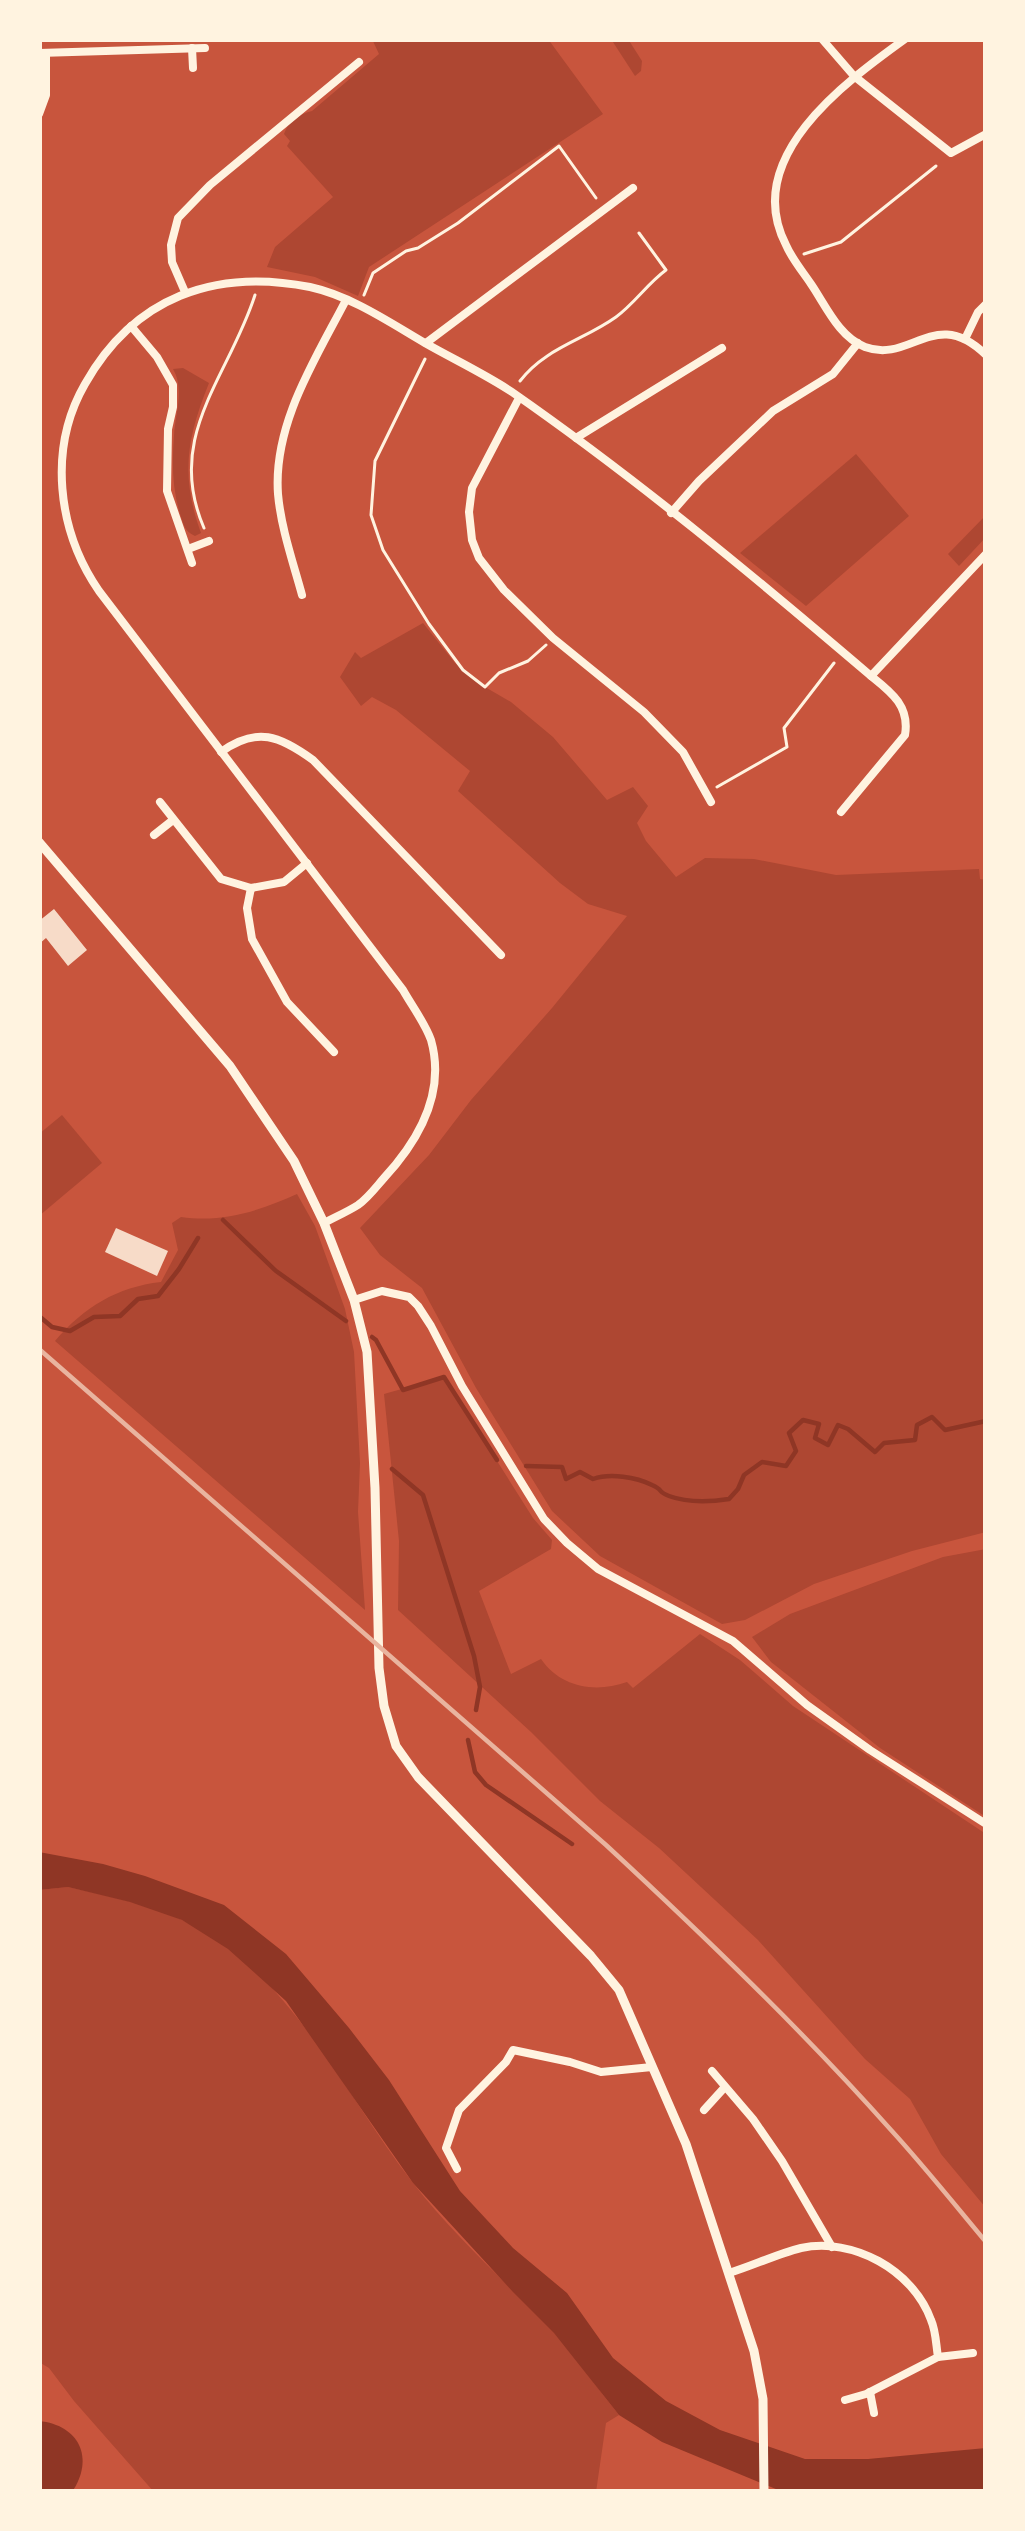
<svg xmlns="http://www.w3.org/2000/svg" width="1025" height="2531" viewBox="0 0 1025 2531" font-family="'Titillium Web',sans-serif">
  <rect width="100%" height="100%" fill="#c8553d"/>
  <g fill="#ae4732">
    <path d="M372,39H548L603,114L369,267L358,296L315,277L267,267L275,247L333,197L287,146L290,141L284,134C288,121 300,114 312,111L379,54Z"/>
    <path d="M611,39H628L642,61L641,71L635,76Z"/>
    <path d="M183,368L209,383C187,438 180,475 201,533L195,536C184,531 184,525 180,514C172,488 172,462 174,436C175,413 185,390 173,369Z"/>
    <path d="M856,454L909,516L806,606L740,553Z"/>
    <path d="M986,515V537L959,566L948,554Z"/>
    <path d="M423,623L455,663L485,687L511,702L553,737L607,800L633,787L648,806L637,823L646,841L676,877L705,858L754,859L836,875L979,869L980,879L986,880V1532L912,1551L814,1584L745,1620L722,1624L600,1556L552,1511L476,1388L422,1288L380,1255L360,1228L429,1155L471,1100L552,1008L627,916L588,904L560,883L458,791L470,771L396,710L372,697L361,706L340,677L355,652L361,658Z"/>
    <path d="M62,1115L102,1163L39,1216V1134Z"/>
    <path d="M297,1194L315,1226L345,1309L354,1352L360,1463L358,1512L365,1610L55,1341C84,1307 117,1287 161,1282L178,1250L172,1223L181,1217C223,1223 259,1211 297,1194Z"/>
    <path d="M444,1377L533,1518L552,1540L551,1549L479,1591L511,1674L541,1659C561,1688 596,1693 627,1682L633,1688L700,1634L740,1660L793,1706L986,1834V2208L941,2154L910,2099L865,2059L758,1940L659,1848L600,1801L531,1732L398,1610L399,1541L384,1394Z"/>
    <path d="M986,1549V1817L880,1748L771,1662L752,1637L790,1614L943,1557Z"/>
    <path d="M68,1887C106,1896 146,1903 182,1920C292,1973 342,2092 413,2183C454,2236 505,2281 551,2329C575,2355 596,2387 619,2415L606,2423L596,2492H154L74,2401L49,2368L39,2362V1890Z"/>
  </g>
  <g fill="#8f3625">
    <path d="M39,1852L103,1864L145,1876L224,1905L286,1954L349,2028L389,2080L460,2191L513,2248L567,2293L613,2358L666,2401L720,2430L805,2459H868L986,2448V2492H783L662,2442L619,2415L554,2333L513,2292L413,2183L286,2001L228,1949L182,1920L130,1902L68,1887L39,1890Z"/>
    <path d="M39,2421C79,2425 95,2458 72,2492H39Z"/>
  </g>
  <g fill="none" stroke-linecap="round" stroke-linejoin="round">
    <g stroke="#8f3625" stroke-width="4.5">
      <path d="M223,1220L276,1271L346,1321"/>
      <path d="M39,1316L52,1327L70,1331L94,1317L120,1316L138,1299L158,1296L179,1269L198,1238"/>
      <path d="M372,1337L376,1340L403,1390L444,1377L497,1460"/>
      <path d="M526,1466L562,1467L566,1479L580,1472L593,1479C610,1473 636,1477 652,1485C665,1491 656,1491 669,1496C688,1503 710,1502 729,1499L738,1489L744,1475L762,1462L786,1466L796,1451L789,1433L803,1420L819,1424L815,1438L828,1445L838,1425L848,1429L875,1452L884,1443L915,1440L917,1425L932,1417L945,1430L986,1421"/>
      <path d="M392,1469L423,1495L474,1656L480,1687L476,1710"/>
      <path d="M468,1740L475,1772L486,1785L572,1844"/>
    </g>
  </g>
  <g fill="#f7dbc8">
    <path d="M54,909L87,950L68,966L46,938L39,944V921Z"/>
    <path d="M116,1228L168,1251L157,1276L105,1252Z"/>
  </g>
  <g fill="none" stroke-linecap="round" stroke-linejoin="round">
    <g stroke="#fff3e0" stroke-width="3">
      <path d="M804,254L841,242L936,166"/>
      <path d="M364,295L373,273L406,251L418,248L458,223L559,146L596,198"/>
      <path d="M425,359L375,461L371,515L383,550L429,624L463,670L485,687L499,673L528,661L546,645"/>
      <path d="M520,381C545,348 584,340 616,317C635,303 647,284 666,270L639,233"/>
      <path d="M204,528C164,436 229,377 255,295"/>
      <path d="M717,787L787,747L784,728L834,663"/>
    </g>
    <g stroke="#fff3e0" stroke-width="8">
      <path d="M822,39L854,76L951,153L986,134"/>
      <path d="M905,39C844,83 741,158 786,245C792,259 803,272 811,284C826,306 839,337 865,347C911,364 935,305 986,355"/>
      <path d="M192,48L193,68"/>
      <path d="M39,53L205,48"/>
      <path d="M39,114L46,95V53"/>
      <path d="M185,292L172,262L171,245L178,218L210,185L359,62"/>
      <path d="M131,326L157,357L173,385V407L168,429L167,491L192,563"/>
      <path d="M965,339L978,312L986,304"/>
      <path d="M426,343L633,188"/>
      <path d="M519,398L472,488L469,512L472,540L479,558L504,590L553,638L644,712L683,752L711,802"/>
      <path d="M576,438L722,348"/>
      <path d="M671,513L699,481L773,411L833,374L858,343"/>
      <path d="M188,549L209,541"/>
      <path d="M302,595C293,562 281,528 278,494C273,424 315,360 346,300"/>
      <path d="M221,752C257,726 280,736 313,760L501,955"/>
      <path d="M160,802L221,879L251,888L284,882L307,863"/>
      <path d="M841,812L905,735C910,706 891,692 871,676"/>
      <path d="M154,835L173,820"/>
      <path d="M251,888L247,908L252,939L287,1002L334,1052"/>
      <path d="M324,1223C335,1217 347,1212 358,1205C368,1198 376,1187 384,1178C419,1140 446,1093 431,1040C425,1023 412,1006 403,990L99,591C57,530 48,448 85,384C134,297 215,268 310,287C351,296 389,322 425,343C453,359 485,374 512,392C637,479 755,577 871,676L986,554"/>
      <path d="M354,1300L382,1291L409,1297L418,1306L431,1326L462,1386L544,1519L567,1543L598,1569L733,1641L807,1705L870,1750L986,1824"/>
      <path d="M712,2071L753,2119L782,2161L832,2247"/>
      <path d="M704,2110L724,2088"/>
      <path d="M457,2169L446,2148L459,2110L506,2062L513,2050L570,2062L601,2072L652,2067"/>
      <path d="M729,2273C752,2266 777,2254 801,2248C853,2237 913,2270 931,2320C936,2331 936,2345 938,2357L866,2394L845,2400"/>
      <path d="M938,2357L973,2353"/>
      <path d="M870,2392L874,2413"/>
    </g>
    <path stroke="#fff3e0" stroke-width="9" d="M39,842L230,1066L294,1161L324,1223L354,1300L367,1352L375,1488L379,1668L384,1706L396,1746L418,1777L591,1956L619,1990L686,2144L754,2351L763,2399L764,2492"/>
    <path stroke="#e9b49f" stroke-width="4.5" d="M39,1349L606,1845C704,1936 802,2030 891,2130C924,2166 955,2205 986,2242"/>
  </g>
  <rect width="1025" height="2531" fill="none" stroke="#fff3e0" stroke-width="84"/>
</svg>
